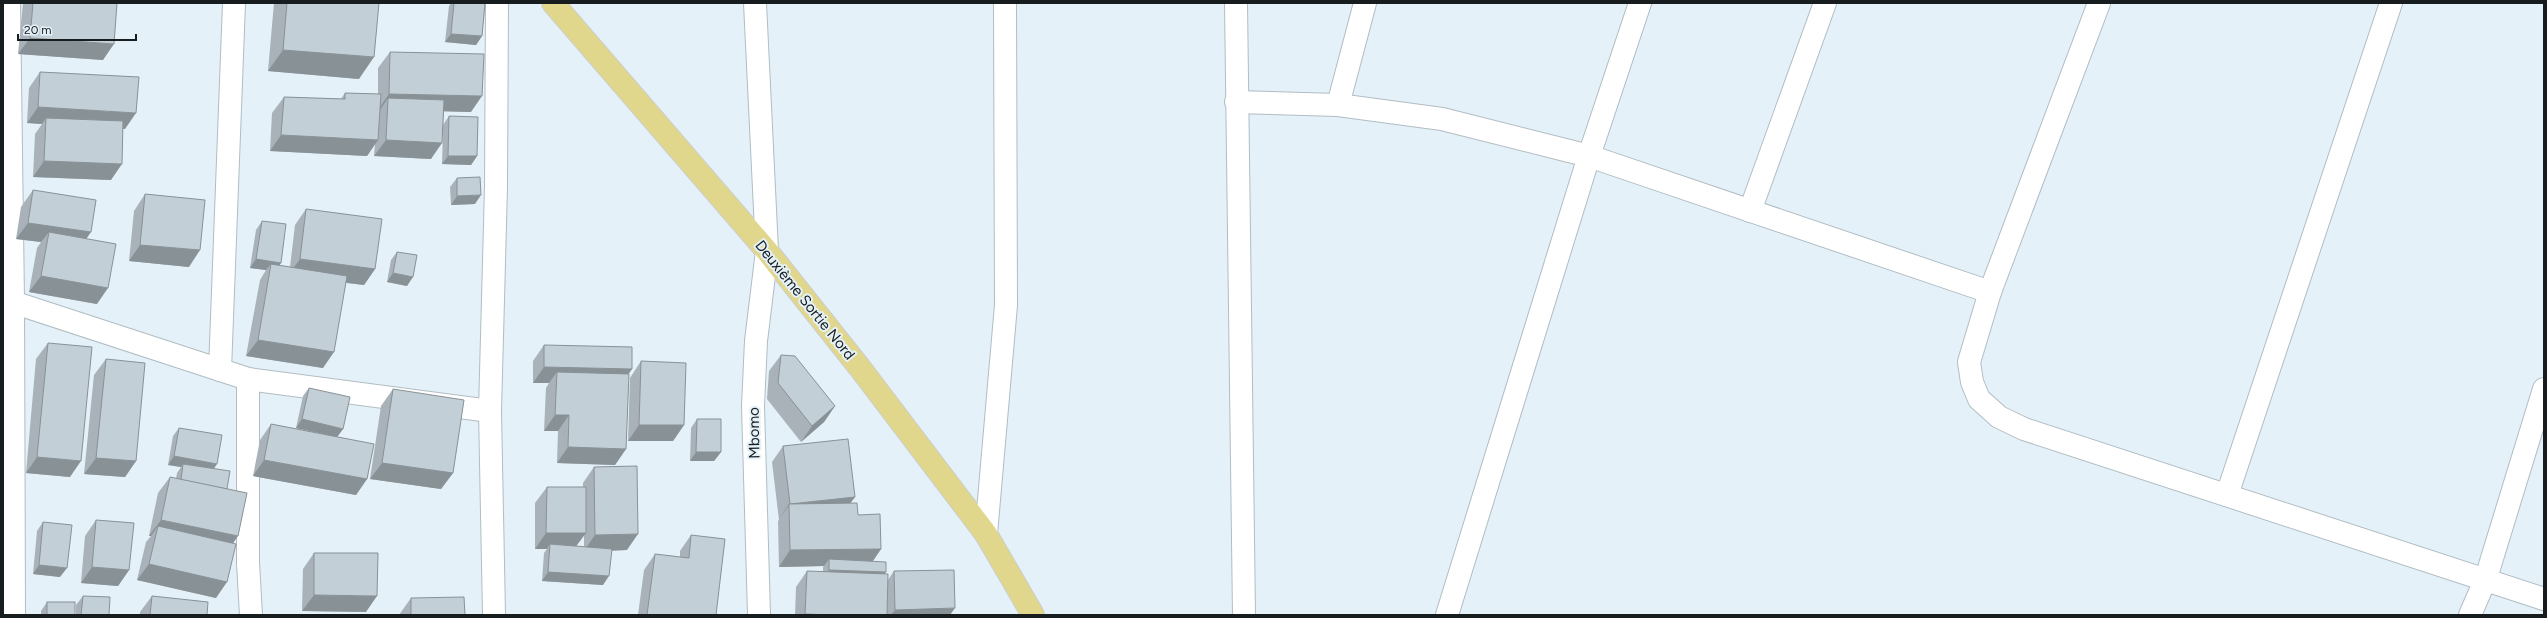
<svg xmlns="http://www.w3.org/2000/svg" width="2547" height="618" viewBox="0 0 2547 618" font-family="Figtree,sans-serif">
  <rect width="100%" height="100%" fill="#e4f1f8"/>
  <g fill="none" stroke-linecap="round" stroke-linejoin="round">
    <g stroke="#b1bdc3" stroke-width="24">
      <g id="minor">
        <path d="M9,3L13,301L14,615"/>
        <path d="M755,3L767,251L756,341L753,406L759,615"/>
        <path d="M1236,3L1244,615"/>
        <path d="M2099,3L1990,292L1969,362L1972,382L1979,399L1999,417L2024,429L2544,599"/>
        <path d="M1236,102L1338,105L1442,119L1589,156L1990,292"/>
        <path d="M1338,105L1365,3"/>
        <path d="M1750,211L1825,3"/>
        <path d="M3,299L248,379L490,411"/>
        <path d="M220,370L234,3"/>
        <path d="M248,379V563L251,615"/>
        <path d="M2227,495L2391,3"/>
        <path d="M986,534L1006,305L1005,3"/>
        <path d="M494,615L490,411L496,187L497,3"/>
        <path d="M1447,615L1589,156L1640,3"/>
        <path d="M2470,615L2486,578L2544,389"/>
      </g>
    </g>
    <g stroke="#cccdce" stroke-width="24">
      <path id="major" d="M553,3L767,251L860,368L986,534L1033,615"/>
    </g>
    <use href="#minor" stroke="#fff" stroke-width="22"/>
    <use href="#major" stroke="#e0d78c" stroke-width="22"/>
  </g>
  <g fill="#a8b2b8" fill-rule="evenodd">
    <path d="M23,3H117L103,60L18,54Z"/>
    <path d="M274,3H379L359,79L268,71Z"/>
    <path d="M451,3H485L482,36L476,45L445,42L449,6Z"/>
    <path d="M390,52L471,112L444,111L443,125L449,116L477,156L471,165L442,164L443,132L431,159L374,156L375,144L367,156L270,151L272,113L284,97L341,99L345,93L378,94V68Z"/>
    <path d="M40,72L125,129H123L111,180L33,177L35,134L42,124L27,123L29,88Z"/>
    <path d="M457,178L475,204L451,205L450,187Z"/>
    <path d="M33,190L86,239L97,304L29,292L37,248L41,242L16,239L21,207Z"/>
    <path d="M145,194L189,267L129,261L134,211Z"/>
    <path d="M306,209L375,269L364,285L346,283L323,368L246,356L260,280L266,270L250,268L256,230L262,221L281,263L279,265L290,267L295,225Z"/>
    <path d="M397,252L407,286L387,282L391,260Z"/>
    <path d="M48,343L70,477L26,473L36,359Z"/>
    <path d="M544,345L632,369L628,374L626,449L615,465L557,463L558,431H544L546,388L549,383H533V361Z"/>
    <path d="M781,355L835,406L824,422L801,442L767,399L769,371Z"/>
    <path d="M106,359L136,461L125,477L84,474L94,375Z"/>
    <path d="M641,361L684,425L673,441H628L630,378Z"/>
    <path d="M309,388L343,429L337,437L367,479L356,495L253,476L260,440L271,424L324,434L296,428L303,396Z"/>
    <path d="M393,389L453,473L441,489L370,479L381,406Z"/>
    <path d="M697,419L721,452L714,461H690L691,428Z"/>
    <path d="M179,428L214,469L227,489L233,543L216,598L137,580L146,542L151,536H149L158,493L170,477L176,479L177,473L181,467L168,465L173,436Z"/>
    <path d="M783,446L855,497L850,503L881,549L873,561L885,574L888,580L894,571L950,615H795L796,587L807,571L823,572V567L824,566L779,567L778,521L779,520L772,462Z"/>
    <path d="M594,467L627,550L611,551L603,585L542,581L544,553L547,549H535V503L547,487H583V483ZM584,535V547L576,546Z"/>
    <path d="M96,520L129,570L118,586L81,583L85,536Z"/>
    <path d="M43,522L60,577L33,574L37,531Z"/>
    <path d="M691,535L716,615H638L644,570L655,554L680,557V551Z"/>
    <path d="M314,553L366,612L302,611L303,569Z"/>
    <path d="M83,596L109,615H76V605Z"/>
    <path d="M152,596L207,615H140V612Z"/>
    <path d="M411,598L465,615H399Z"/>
    <path d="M47,602L75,615H41V611Z"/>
  </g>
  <g fill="#889196">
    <path d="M451,34L482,36L476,45L445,42Z"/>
    <path d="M30,38L114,44L103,60L18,54Z"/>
    <path d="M283,50L374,57L359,79L268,71Z"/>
    <path d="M389,94L482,96L471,112L388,110V98L380,110H378Z"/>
    <path d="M38,107L136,113L125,129L46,124V118L42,124L27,123Z"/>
    <path d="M281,135L378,140L367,156L270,151Z"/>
    <path d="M386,140L442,143L431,159L374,156Z"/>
    <path d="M448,156H477L471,165L442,164Z"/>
    <path d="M44,161L122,164L111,180L33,177Z"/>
    <path d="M481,195L475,204L451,205L457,196Z"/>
    <path d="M28,223L91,232L80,248L49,232L41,242L16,239Z"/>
    <path d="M140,245L200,250L189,267L129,261Z"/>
    <path d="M256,259L281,263L275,272L271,264L266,270L250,268Z"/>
    <path d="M300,259L375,269L364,285L288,275Z"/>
    <path d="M393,273L413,277L407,286L387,282Z"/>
    <path d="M41,276L108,288L97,304L29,292Z"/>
    <path d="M258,340L334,352L323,368L246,356Z"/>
    <path d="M544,367L632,369L621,385L557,372L549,383H533Z"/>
    <path d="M835,406L824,422L801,442L812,426Z"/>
    <path d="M555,415H569L558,431H544Z"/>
    <path d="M302,419L343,429L337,437L296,428Z"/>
    <path d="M639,425H684L673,441H628Z"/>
    <path d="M568,447L626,449L615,465L557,463Z"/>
    <path d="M696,452H721L714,461H690Z"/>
    <path d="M174,456L217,464L211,473L183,464L181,467L168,465Z"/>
    <path d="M37,457L81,461L70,477L26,473Z"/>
    <path d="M96,458L136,461L125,477L84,474Z"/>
    <path d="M264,460L367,479L356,495L253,476Z"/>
    <path d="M382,463L453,473L441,489L370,479Z"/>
    <path d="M855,497L843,513L789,504L778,520L790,504Z"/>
    <path d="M161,520L238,536L227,552L158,526L151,536H149Z"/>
    <path d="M546,533H586L574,549L550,544L547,549H535Z"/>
    <path d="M638,534L627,550L584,551L595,535Z"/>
    <path d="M881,549L870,565L829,559L824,566L779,567L790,550Z"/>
    <path d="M149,564L227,582L216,598L137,580Z"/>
    <path d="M39,565L67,568L60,577L33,574Z"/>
    <path d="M92,567L129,570L118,586L81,583Z"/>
    <path d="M829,570L886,572L880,581L823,579Z"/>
    <path d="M548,572L609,576L603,585L542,581Z"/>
    <path d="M314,595L377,596L366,612L302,611Z"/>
    <path d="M955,608L950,615H891L895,610Z"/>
    <path d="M805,614L835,615H805Z"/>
  </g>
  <g fill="#c3cfd6" stroke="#889196">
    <path d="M33,3H117L114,44L30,38Z"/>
    <path d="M287,3H379L374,57L283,50Z"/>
    <path d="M454,3H485L482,36L451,34Z"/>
    <path d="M390,52L484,54L482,96L389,94Z"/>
    <path d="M40,72L139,77L136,113L38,107Z"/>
    <path d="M345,93L381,94L378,140L281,135L284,97L345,99Z"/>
    <path d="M388,98L444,100L442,143L386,140Z"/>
    <path d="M449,116L478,117L477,156H448Z"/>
    <path d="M46,118L123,121L122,164L44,161Z"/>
    <path d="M480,177L481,195L457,196V178Z"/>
    <path d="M33,190L96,200L91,232L28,223Z"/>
    <path d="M145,194L205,200L200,250L140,245Z"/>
    <path d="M306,209L382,219L375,269L300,259Z"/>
    <path d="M262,221L286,224L281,263L256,259Z"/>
    <path d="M49,232L116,244L108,288L41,276Z"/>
    <path d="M397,252L417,255L413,277L393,273Z"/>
    <path d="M271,264L347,276L334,352L258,340Z"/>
    <path d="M48,343L92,347L81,461L37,457Z"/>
    <path d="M544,345L632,347V369L544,367Z"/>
    <path d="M781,355L795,356L835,406L812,426L778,383Z"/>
    <path d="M106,359L145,363L136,461L96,458Z"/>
    <path d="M641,361L686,363L684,425H639Z"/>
    <path d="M557,372L629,374L626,449L568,447L569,415H555Z"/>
    <path d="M309,388L350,397L343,429L302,419Z"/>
    <path d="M393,389L464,400L453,473L382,463Z"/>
    <path d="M697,419H721V452H696Z"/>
    <path d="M271,424L374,444L367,479L264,460Z"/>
    <path d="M179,428L222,435L217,464L174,456Z"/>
    <path d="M848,439L855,497L790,504L783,446Z"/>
    <path d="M183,464L230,471L227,489L181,480Z"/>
    <path d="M637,466L638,534L595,535L594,467Z"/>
    <path d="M170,477L247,493L238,536L161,520Z"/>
    <path d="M547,487H586V533H546Z"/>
    <path d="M857,503L858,515L880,514L881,549L790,550L789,504Z"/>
    <path d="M96,520L134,523L129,570L92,567Z"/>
    <path d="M43,522L72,525L67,568L39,565Z"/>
    <path d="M158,526L236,544L227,582L149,564Z"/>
    <path d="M691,535L725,539L716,615H647L655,554L689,558Z"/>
    <path d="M550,544L612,549L609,576L548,572Z"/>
    <path d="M314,553H378L377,596L314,595Z"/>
    <path d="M829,559L886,562V572L829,570Z"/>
    <path d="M954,570L955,608L895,610L894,571Z"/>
    <path d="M807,571L888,574L887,615H835L805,614Z"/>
    <path d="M83,596L110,597L109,615H81Z"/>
    <path d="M152,596L208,602L207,615H150Z"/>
    <path d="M464,597L465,615H411V598Z"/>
    <rect x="47" y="602" width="28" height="13"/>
  </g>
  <g text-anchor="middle" stroke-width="4" stroke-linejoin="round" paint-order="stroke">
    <g font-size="15" fill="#171c1e" stroke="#e4f1f8">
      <text transform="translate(805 300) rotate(51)" y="5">Deuxième Sortie Nord</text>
      <text transform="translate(754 433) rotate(-91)" y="5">Mbomo</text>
    </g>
  </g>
  <rect width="2547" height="618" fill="none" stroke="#171c1e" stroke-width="8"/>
  <path d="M18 34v6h118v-6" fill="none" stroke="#171c1e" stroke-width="2"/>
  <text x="24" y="34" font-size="12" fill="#171c1e" stroke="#e4f1f8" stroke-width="3" paint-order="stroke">20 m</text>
</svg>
